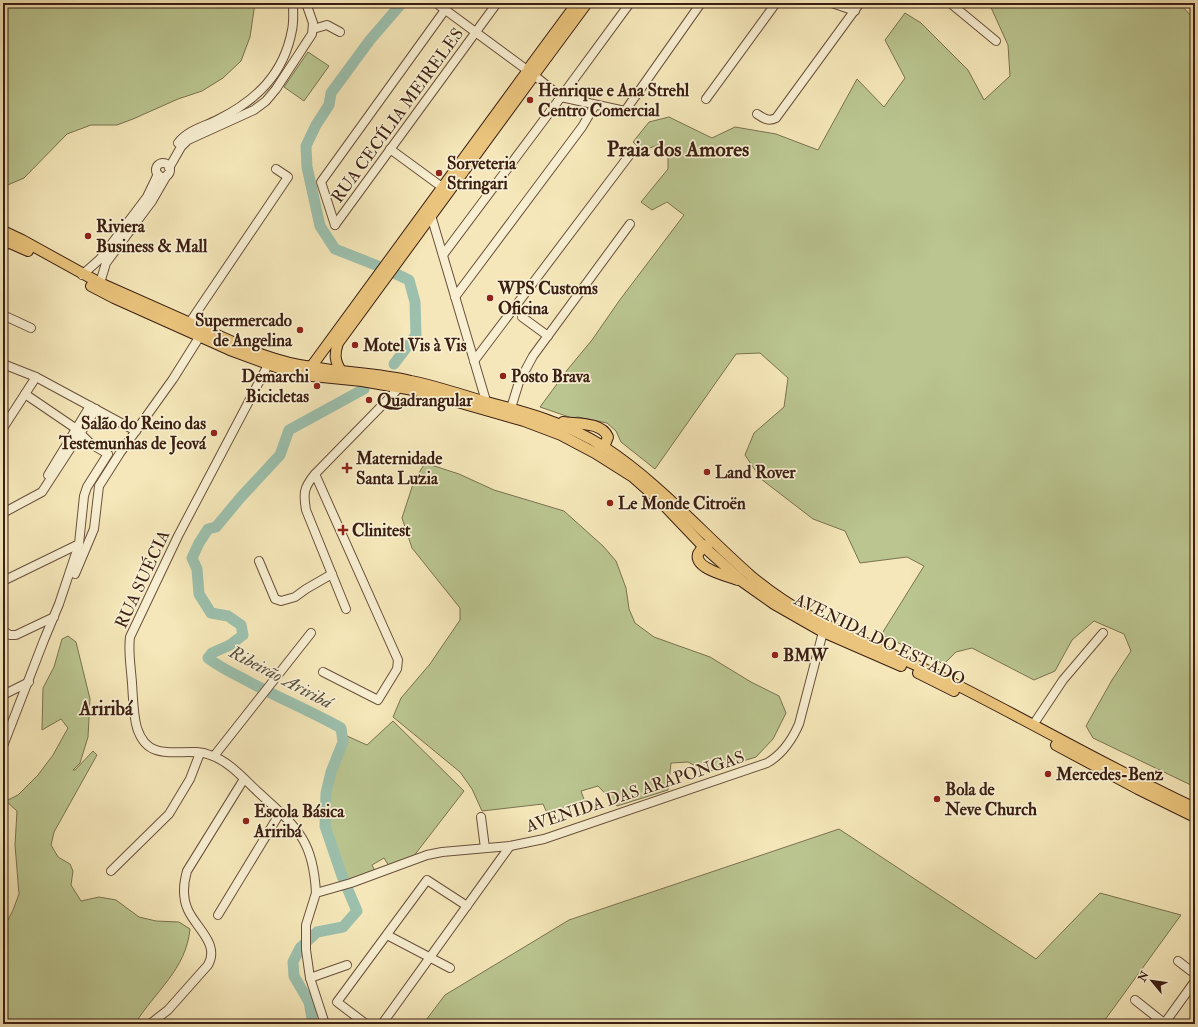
<svg xmlns="http://www.w3.org/2000/svg" width="1198" height="1027" viewBox="0 0 1198 1027" font-family="'IM FELL Double Pica',serif">
  <rect width="100%" height="100%" fill="#f5e7b9"/>
  <filter id="stains"><feTurbulence type="fractalNoise" baseFrequency=".005" numOctaves="4"/><feColorMatrix values="0 0 0 0 .2 0 0 0 0 .09 0 0 0 0 .02 0 0 0 .5 -.17"/></filter>
  <radialGradient id="worn" r=".72"><stop offset=".6" stop-color="#630" stop-opacity="0"/><stop offset="1" stop-color="#630" stop-opacity=".3"/></radialGradient>
  <g fill="#bac590" stroke="#7a7250">
    <path d="M3,3H255L250,37L241,61L223,78L202,91L178,99L133,119L117,125H91L67,134L24,178L3,187Z"/>
    <path d="M989,3H1179L1195,20V787L1093,738L1086,726L1112,680L1131,651L1124,634L1094,621L1072,640L1055,671L1034,680L972,648L956,652L944,664L881,635L924,566L907,557L860,563L845,531L813,519L761,479L745,455L754,433L784,407L788,378L760,353L736,354L655,469L621,442L616,431L607,423L578,417L572,418L540,407L568,369L592,340L619,301L684,215L667,202L652,210L641,202L668,169V151L663,143L642,151L633,142L649,122L669,117L712,138L735,127L776,134L818,150L857,79L884,107L905,78L885,40L905,13L921,23L968,70L984,100L1010,76L1008,45Z"/>
    <path d="M308,52L329,66L304,101L284,87Z"/>
    <path d="M425,463L459,474L494,490L564,511L603,546L616,561L626,588L629,609L635,623L654,637L710,657L751,682L779,696L786,713L773,739L756,757L707,772L688,762L671,763L668,790L617,806L598,786L581,791L585,802L547,813L543,804L482,811L472,789L460,772L393,717L401,698L430,664L460,620V608L412,548L402,518L414,481Z"/>
    <path d="M68,636L76,642L90,699L88,737L80,763L73,770H75L93,751L97,755L54,832L51,845L58,857L70,864L73,871L71,885L81,901L99,897L116,900L139,917L156,921L179,922L190,929C186,970 155,991 135,1024H3V930L13,910L19,894L15,845L17,811L6,801L18,795L38,775L53,755L68,728L61,719L42,730L43,688L54,667L62,639Z"/>
    <path d="M393,721L464,791L413,857L389,866L384,858L372,865L375,871L348,881L329,826L328,794L333,773L347,736L367,745Z"/>
    <path d="M839,829L1036,959L1100,893L1181,915L1102,1024H423L445,995L569,920Z"/>
  </g>
  <g fill="none" stroke-linecap="round" stroke-linejoin="round">
    <g stroke="#9cc0ad" stroke-width="11">
      <path d="M378,266L335,249L320,226L307,167L306,146L316,125L329,105L331,93L370,40L402,3"/>
      <path d="M394,273L409,280L415,302L416,335L394,364"/>
      <path d="M313,1024L309,1002L294,976L293,962L300,948L317,932L343,927L357,911L342,876L325,826L326,793L331,772L343,742L341,728C309,710 274,696 242,678C230,672 218,666 208,658L212,653L230,645L243,635L241,625L228,616L211,613L199,594L197,569L192,558L199,543L208,529L216,527L241,497L280,455L289,430L364,389"/>
    </g>
    <g stroke="#69503b" stroke-width="10">
      <g id="minor">
        <path d="M436,3L527,70"/>
        <path d="M832,3L855,11"/>
        <path d="M950,3L996,41"/>
        <path d="M313,29L327,25L340,32"/>
        <path d="M535,76L561,97L625,111L701,3"/>
        <path d="M706,99L776,3"/>
        <path d="M757,114C763,118 768,122 776,118L860,3"/>
        <path d="M178,143C188,130 203,127 217,120C256,101 284,74 292,30C294,21 293,12 293,3"/>
        <path d="M390,149L446,190"/>
        <circle cx="163" cy="170" r="7"/>
        <path d="M169,168L181,147L188,140L254,110L266,101L276,89L312,34L313,23L306,3"/>
        <path d="M430,212L486,401"/>
        <path d="M335,225L497,3"/>
        <path d="M335,225L321,182L445,10"/>
        <path d="M3,249L7,242"/>
        <path d="M443,255L561,97L630,3"/>
        <path d="M82,275L100,259L147,197L158,174"/>
        <path d="M100,283L106,263L152,201L167,175"/>
        <path d="M455,297L582,127L595,105"/>
        <path d="M3,315L31,328"/>
        <path d="M522,317L548,336"/>
        <path d="M190,322L288,177L276,169"/>
        <path d="M474,361L631,153"/>
        <path d="M3,364L36,377L136,431"/>
        <path d="M268,365L178,536L130,637C128,652 131,668 132,683C133,697 133,714 137,728C140,737 146,747 156,750C173,756 193,748 210,755C229,761 244,779 258,792C273,806 291,820 302,838C312,854 315,874 316,893"/>
        <path d="M511,408L519,382L533,356L630,224"/>
        <path d="M3,428L36,377"/>
        <path d="M315,474C304,487 303,493 306,510L346,609"/>
        <path d="M48,475L90,406"/>
        <path d="M3,513L42,492L96,409"/>
        <path d="M259,561L275,599L281,601L295,597L306,589L332,574"/>
        <path d="M75,574L94,529L99,486L120,453L173,379L200,336"/>
        <path d="M3,581L79,544"/>
        <path d="M3,631L10,635H16L54,617"/>
        <path d="M323,672L378,700L397,669L398,660L315,474L400,387"/>
        <path d="M3,695L29,682"/>
        <path d="M1033,725L1063,680L1103,633"/>
        <path d="M3,746L44,640L59,604L79,544L84,496L87,487L108,454L91,444L75,428L25,394"/>
        <path d="M214,756L311,633"/>
        <path d="M481,817L485,848"/>
        <path d="M111,871L169,814L190,779L200,753"/>
        <path d="M218,915L280,813"/>
        <path d="M387,935L450,968"/>
        <path d="M1178,961L1195,974"/>
        <path d="M310,978L347,965"/>
        <path d="M1135,1000L1164,1023"/>
        <path d="M150,1024L168,1010L208,965C220,944 196,928 188,910C182,897 183,885 187,871L244,779"/>
        <path d="M325,1024L310,978L306,950V925L316,893L351,883L427,855L442,852L510,846L544,839L767,763C783,754 792,740 799,724L823,632"/>
        <path d="M366,1024L337,1002L427,880L467,906"/>
        <path d="M382,1024L510,846"/>
        <path d="M1164,1024L1195,981"/>
      </g>
    </g>
    <g stroke="#3a1e11" stroke-width="12">
      <g id="major">
        <path d="M529,68L577,3"/>
        <path d="M536,72L587,3"/>
        <path d="M3,231L22,240L100,283L260,354C277,360 294,365 312,367C345,373 378,373 411,381C435,386 459,394 483,401C525,412 567,423 604,447C659,483 702,533 751,576C769,591 788,604 808,615C850,639 895,654 937,675C1024,718 1107,767 1195,808"/>
        <path d="M3,240L28,251"/>
        <path d="M91,286L114,298L230,350L279,368L312,376L362,381L419,391L524,421L561,435L595,453L633,477L660,501L703,546L743,582L774,604L823,632L901,666"/>
        <path d="M311,367L526,73"/>
        <path d="M341,371C335,361 334,355 338,343L532,78"/>
        <path d="M563,422C577,424 602,422 608,437L604,447L598,451"/>
        <path d="M708,545L703,546C702,549 699,552 698,554C694,569 728,576 738,580"/>
        <path d="M918,673L954,691"/>
        <path d="M1056,745L1138,789L1195,817"/>
      </g>
    </g>
    <use href="#minor" stroke="#f8efd2" stroke-width="8"/>
    <use href="#major" stroke="#eac47c" stroke-width="10"/>
  </g>
  <g fill="#8f2418" stroke="#f8efd2" stroke-width="1.5">
    <circle cx="530" cy="100" r="4"/>
    <circle cx="439" cy="173" r="4"/>
    <circle cx="88" cy="236" r="4"/>
    <circle cx="490" cy="298" r="4"/>
    <circle cx="300" cy="330" r="4"/>
    <circle cx="355" cy="345" r="4"/>
    <circle cx="503" cy="376" r="4"/>
    <circle cx="317" cy="386" r="4"/>
    <circle cx="369" cy="400" r="4"/>
    <circle cx="214" cy="433" r="4"/>
    <path d="M345 462h4v4h4v4h-4v4h-4v-4h-4v-4h4z"/>
    <circle cx="707" cy="472" r="4"/>
    <circle cx="610" cy="503" r="4"/>
    <path d="M341 524h4v4h4v4h-4v4h-4v-4h-4v-4h4z"/>
    <circle cx="775" cy="655" r="4"/>
    <circle cx="1048" cy="774" r="4"/>
    <circle cx="937" cy="799" r="4"/>
    <circle cx="246" cy="821" r="4"/>
  </g>
  <g text-anchor="middle" stroke-width="3.5" stroke-linejoin="round" paint-order="stroke">
    <g font-size="17" font-weight="bold" fill="#3a1e11" stroke="#f8efd2" text-anchor="start">
      <text x="538" y="96">Henrique e Ana Strehl<tspan x="538" dy="20">Centro Comercial</tspan></text>
      <text x="447" y="169">Sorveteria<tspan x="447" dy="20">Stringari</tspan></text>
      <text x="96" y="232">Riviera<tspan x="96" dy="20">Business &amp; Mall</tspan></text>
      <text x="498" y="294">WPS Customs<tspan x="498" dy="20">Oficina</tspan></text>
      <text x="292" y="326" text-anchor="end">Supermercado<tspan x="292" dy="20">de Angelina</tspan></text>
      <text x="363" y="351">Motel Vis à Vis</text>
      <text x="309" y="382" text-anchor="end">Demarchi<tspan x="309" dy="20">Bicicletas</tspan></text>
      <text x="511" y="382">Posto Brava</text>
      <text x="377" y="406">Quadrangular</text>
      <text x="206" y="429" text-anchor="end">Salão do Reino das<tspan x="206" dy="20">Testemunhas de Jeová</tspan></text>
      <text x="356" y="464">Maternidade<tspan x="356" dy="20">Santa Luzia</tspan></text>
      <text x="715" y="478">Land Rover</text>
      <text x="618" y="509">Le Monde Citroën</text>
      <text x="352" y="536">Clinitest</text>
      <text x="783" y="661">BMW</text>
      <text x="1056" y="780">Mercedes-Benz</text>
      <text x="945" y="795">Bola de<tspan x="945" dy="20">Neve Church</tspan></text>
      <text x="254" y="817">Escola Básica<tspan x="254" dy="20">Ariribá</tspan></text>
    </g>
    <g font-size="17" fill="#3a1e11" stroke="#f8efd2">
      <text transform="translate(397 115) rotate(-54)" y="6">RUA CECÍLIA MEIRELES</text>
      <text transform="translate(142 579) rotate(-65)" y="6">RUA SUÉCIA</text>
      <text transform="translate(880 639) rotate(26)" y="6">AVENIDA DO ESTADO</text>
      <text transform="translate(635 791) rotate(-18)" y="6">AVENIDA DAS ARAPONGAS</text>
    </g>
    <g font-size="18" font-style="italic" fill="#574f40" stroke="#f8efd2">
      <text transform="translate(281 677) rotate(28)" y="6">Ribeirão Ariribá</text>
    </g>
    <g font-size="19" font-weight="bold" fill="#3a1e11" stroke="#f8efd2">
      <text x="106" y="715">Ariribá</text>
    </g>
    <g font-size="21" font-weight="bold" fill="#3a1e11" stroke="#f8efd2">
      <text x="678" y="156">Praia dos Amores</text>
    </g>
  </g>
  <rect width="1198" height="1027" fill="none" stroke="#f5e7b9" stroke-width="16"/>
  <rect x="4" y="4" width="1190" height="1019" fill="none" stroke="#3a1e11" stroke-width="2"/>
  <rect x="8" y="8" width="1182" height="1011" fill="none" stroke="#3a1e11"/>
  <g transform="translate(1152 981) rotate(299)" stroke="#f8efd2" stroke-width="3" paint-order="stroke">
  <path d="M0-3L7 15L0 10L-7 15Z" fill="#3a1e11"/>
  <text y="-6" font-size="11" font-weight="bold" text-anchor="middle" fill="#3a1e11">N</text>
  </g>
  <rect width="100%" height="100%" filter="url(#stains)"/>
  <rect width="100%" height="100%" fill="url(#worn)"/>
</svg>
